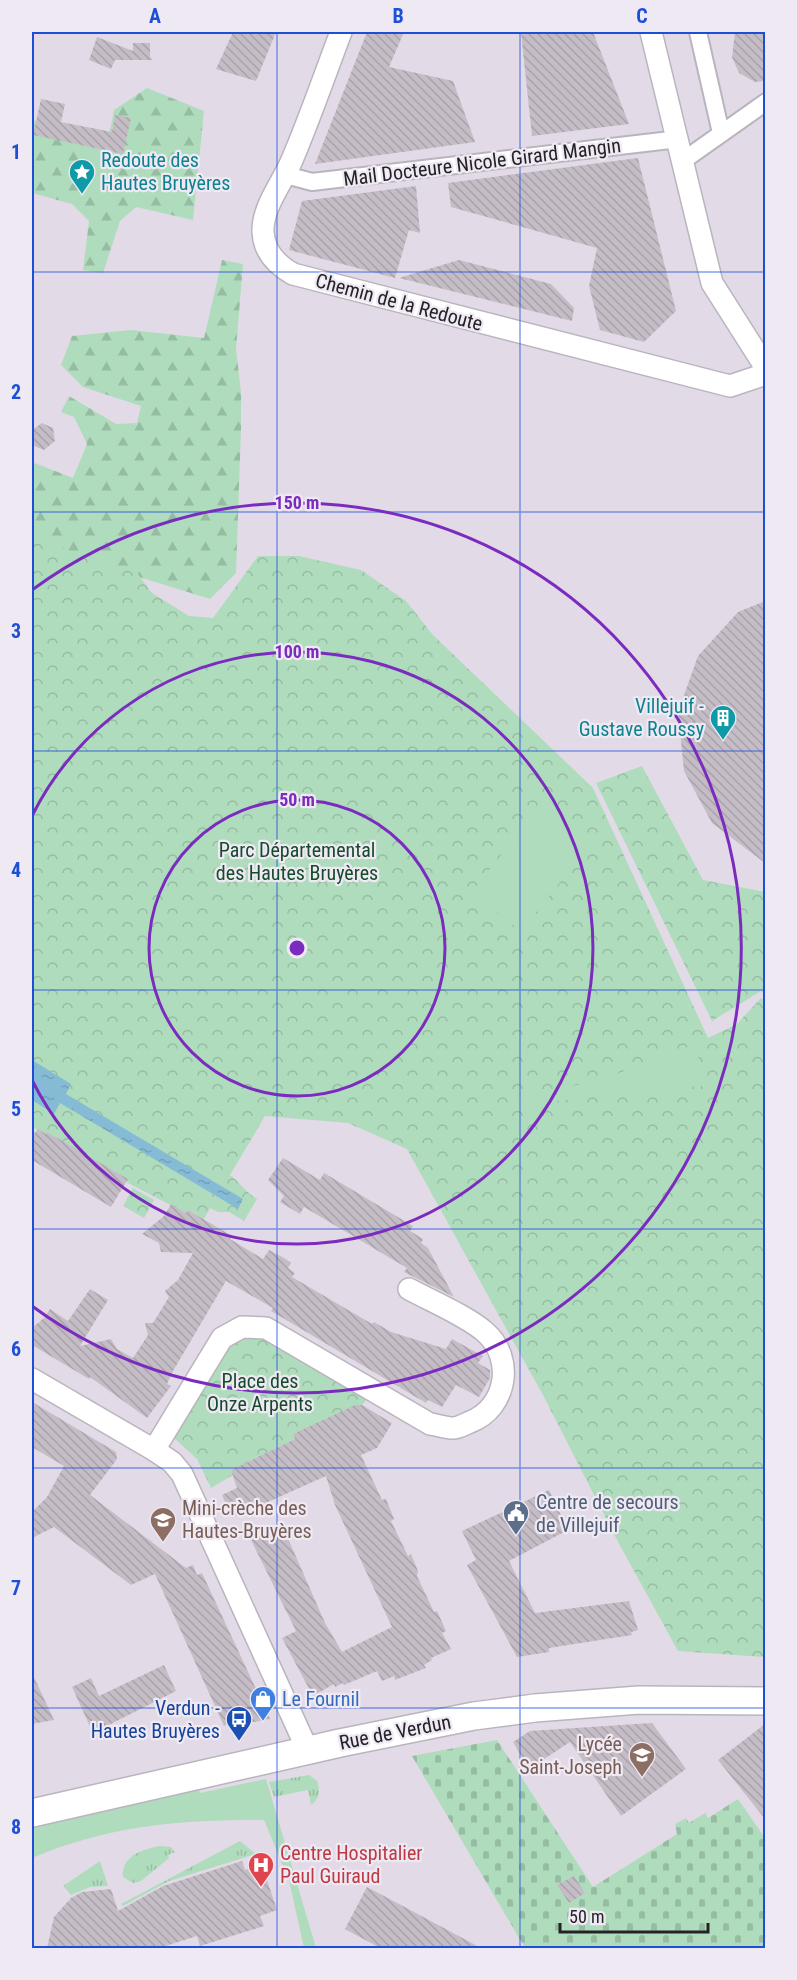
<svg xmlns="http://www.w3.org/2000/svg" width="797" height="1980" viewBox="0 0 797 1980" font-family="'Roboto Condensed',sans-serif">
  <defs>
    <pattern id="grass-tufts" width="24" height="20" patternUnits="userSpaceOnUse" patternTransform="scale(1.5)"><rect width="24" height="20" fill="#afdcbc"/><path d="M3 7l-1-3M5 7V3M7 7l1-3M15 17l-1-3M17 17v-4M19 17l1-3" fill="none" stroke="#96bca2"/></pattern>
    <pattern id="forest-firs" width="22" height="20" patternUnits="userSpaceOnUse" patternTransform="scale(1.5)"><rect width="22" height="20" fill="#afdcbc"/><path d="M5 1l3.5 6h-7zM16 11l3.5 6h-7z" fill="#96bca2"/></pattern>
    <pattern id="cemetery-stones" width="16" height="16" patternUnits="userSpaceOnUse" patternTransform="scale(1.5)"><rect width="16" height="16" fill="#afdcbc"/><path d="M2 7V4a2 2 0 0 1 4 0v3zM10 15v-3a2 2 0 0 1 4 0v3z" fill="#96bca2"/></pattern>
    <pattern id="park-crowns" width="20" height="18" patternUnits="userSpaceOnUse" patternTransform="scale(1.5)"><rect width="20" height="18" fill="#afdcbc"/><path d="M2 6a3 3 0 1 1 6 0M12 15a3 3 0 1 1 6 0" fill="none" stroke="#96bca2"/></pattern>
    <pattern id="water-ripples" width="26" height="14" patternUnits="userSpaceOnUse" patternTransform="scale(1.5)"><rect width="26" height="14" fill="#86bbd6"/><path d="M2 4q2-2 4 0t4 0M15 11q2-2 4 0t4 0" fill="none" stroke="#74a0b8"/></pattern>
    <pattern id="building-back-hatch" width="6" height="6" patternUnits="userSpaceOnUse" patternTransform="scale(1.5)"><rect width="6" height="6" fill="#c5bdc6"/><path d="M-1 5l2 2M0 0l6 6M5-1l2 2" fill="none" stroke="#a9a2aa"/></pattern>
  </defs>
  <rect width="100%" height="100%" fill="#e2dbe7"/>
  <g fill="url(#grass-tufts)">
    <path d="M309,1775L317,1781C320,1791 320,1798 311,1805L308,1790L274,1797L269,1782Z"/>
    <path d="M240,1841L256,1854L169,1881L123,1906L121,1904Z"/>
    <path d="M160,1846L171,1847L175,1852L168,1855L169,1858L141,1881L133,1883L123,1877C121,1856 143,1849 160,1846Z"/>
    <path d="M100,1861L108,1886L90,1887L71,1895L63,1886Z"/>
  </g>
  <g fill="url(#forest-firs)">
    <path d="M147,88L204,111L193,220L136,207L120,221L103,273L83,270L89,221L72,204L32,193V116L35,121L109,136L114,110Z"/>
    <path d="M222,260L243,264L236,349L241,392V430L236,573L210,599L126,573L32,557V462L73,478L87,444L74,417L61,412L69,396L116,424L137,423L141,406L83,387L61,365L72,336L131,330L204,338Z"/>
  </g>
  <path fill="url(#cemetery-stones)" d="M497,1740L593,1887L677,1834L675,1824L686,1818L689,1823L705,1813L708,1818L738,1799L765,1838V1948H525L412,1756Z"/>
  <g fill="url(#park-crowns)">
    <path d="M32,538L137,573L152,593L189,616L213,618L258,556H299L361,570L406,601L433,635L593,788L708,1038L737,1024L761,998L765,1002V1657L678,1651L617,1540L544,1397L407,1149L348,1123L265,1116L230,1175C241,1183 244,1191 257,1199L244,1221L229,1212H218L210,1208L204,1219L188,1210L186,1213L126,1182L127,1179L47,1132L46,1134L32,1127Z"/>
    <path d="M642,766L703,880L765,892V995L761,991L712,1021L596,783Z"/>
    <path d="M133,1188L154,1200L144,1218L123,1206Z"/>
    <path d="M261,1334L368,1398L361,1406L293,1434L295,1439L231,1470L233,1475L211,1488L197,1459L172,1436L230,1342L236,1337Z"/>
  </g>
  <g fill="#afdcbc">
    <path d="M541,805L590,845L521,931L472,892Z"/>
    <path d="M693,1045L710,1085L526,1104L513,1102L517,1098L600,1080Z"/>
    <path d="M266,1779L316,1948H304L289,1880L264,1820C183,1819 106,1826 32,1858V1827L199,1790L200,1793Z"/>
  </g>
  <path fill="url(#water-ripples)" d="M32,1060L71,1084L66,1094L243,1199L238,1209L60,1103L54,1114L32,1100Z"/>
  <g fill="url(#building-back-hatch)">
    <path d="M233,32H276L256,81L216,69Z"/>
    <path d="M367,32H404L389,67L453,81L475,142L315,164Z"/>
    <path d="M521,32H593L629,124L532,136Z"/>
    <path d="M735,32H765V81L755,82L739,73L732,57Z"/>
    <path d="M97,37L133,51V43H150V57L153,60H115L111,69L89,60Z"/>
    <path d="M41,99L65,104L61,122L112,132L115,115L131,118L123,154L33,135Z"/>
    <path d="M638,158L676,311L644,342L600,330L589,286L597,248L451,207L448,183Z"/>
    <path d="M416,186L420,233L409,230L395,278L289,250L302,201Z"/>
    <path d="M459,260L551,284L574,308L572,321L399,278Z"/>
    <path d="M42,423L53,428L55,441L44,450L32,445V430Z"/>
    <path d="M765,601V863L712,823L684,771L678,712L698,656L738,612Z"/>
    <path d="M38,1129L46,1134L47,1132L128,1179L111,1207L32,1160V1136Z"/>
    <path d="M283,1158L320,1180L324,1173L413,1226L410,1231L423,1239L421,1243L428,1248L454,1297L404,1272L407,1268L304,1207L300,1214L280,1202L284,1196L268,1180Z"/>
    <path d="M171,1204L186,1213L188,1210L232,1236L230,1239L263,1259L269,1250L284,1258L291,1263L288,1268L295,1273L292,1277L372,1324L374,1322L391,1332L446,1349L452,1339L483,1356L478,1363L490,1370V1378L479,1397L456,1385L442,1407L428,1400L426,1403L271,1311L273,1308L226,1281L173,1371L167,1384L171,1386L147,1418L90,1377L89,1379L32,1345V1328L44,1318L50,1309L68,1321L90,1289L108,1300L80,1346L111,1339L117,1349L133,1358L148,1335L145,1323H153L169,1297L165,1291L178,1280L193,1253L161,1252L159,1243L142,1234L164,1216Z"/>
    <path d="M32,1402L116,1452L117,1459L90,1495L186,1568L193,1565L197,1575L202,1573L270,1719L243,1724L241,1719L224,1726L155,1574L131,1585L54,1527L32,1538V1512L47,1497L64,1466L32,1447Z"/>
    <path d="M355,1405H362L392,1423L377,1448L361,1455L382,1500L386,1499L394,1519L391,1521L408,1556L411,1554L418,1571L417,1576L434,1612L437,1611L446,1631L442,1633L451,1649L431,1658L432,1660L424,1665L426,1668L395,1680L394,1676L382,1681L377,1671L344,1685L343,1683L335,1687L334,1684L313,1696L282,1638L296,1631L251,1540L283,1527L325,1623L342,1652L392,1627L335,1505L326,1476L232,1518L222,1495L237,1488L231,1470L295,1439L293,1434Z"/>
    <path d="M549,1490L568,1530L509,1561L535,1613L629,1601L638,1630L631,1632L632,1635L549,1648V1652L517,1657L467,1565L476,1560L462,1531Z"/>
    <path d="M164,1665L176,1691L93,1733L72,1687L91,1678L99,1696Z"/>
    <path d="M32,1673L54,1720L32,1724Z"/>
    <path d="M652,1723L686,1769L621,1816L570,1742L529,1769L513,1742L530,1731Z"/>
    <path d="M765,1724V1819L718,1760Z"/>
    <path d="M242,1861L245,1870L262,1865L277,1910L260,1916L264,1926L200,1946L197,1936L159,1948H47L54,1917L71,1898L82,1892L111,1889L118,1911L163,1886Z"/>
    <path d="M574,1876L585,1893L569,1903L557,1885Z"/>
    <path d="M367,1887L414,1912L481,1948H380L345,1929Z"/>
  </g>
  <g fill="none" stroke-linecap="round" stroke-linejoin="round">
    <g stroke="#bab4be" stroke-width="20">
      <g id="pedestrian">
        <path d="M698,32L721,133"/>
        <path d="M684,160L766,102"/>
        <path d="M286,175L312,182L679,139"/>
      </g>
    </g>
    <g stroke="#bab4be" stroke-width="24">
      <g id="minor">
        <path d="M341,32C325,74 310,118 292,160C283,182 262,207 263,232C264,252 277,265 293,274L730,386L766,374"/>
        <path d="M651,32L712,283L766,368"/>
        <path d="M32,1379L154,1450L172,1462L182,1474L308,1751"/>
        <path d="M154,1450L222,1338L242,1327L266,1328L430,1424C438,1425 446,1428 453,1428C459,1428 465,1424 470,1422C507,1408 515,1358 485,1332C467,1316 431,1301 409,1289"/>
      </g>
    </g>
    <g stroke="#bab4be" stroke-width="30">
      <path id="tertiary" d="M32,1813L340,1743L474,1716L535,1708L639,1700L766,1701"/>
    </g>
    <use href="#pedestrian" stroke="#fff" stroke-width="16"/>
    <use href="#minor" stroke="#fff" stroke-width="21"/>
    <use href="#tertiary" stroke="#fff" stroke-width="27"/>
  </g>
  <path fill="none" stroke="#1d4ed8" stroke-width="1.5" stroke-opacity="0.55" d="M277,32V1948M520,32V1948M32,272H766M32,512H766M32,751H766M32,990H766M32,1229H766M32,1468H766M32,1708H766"/>
  <g fill="none" stroke="#7b2cbf" stroke-width="3">
    <circle cx="297" cy="948" r="148"/>
    <path d="M32 816A296 296 0 1 1 32 1080"/>
    <path d="M32 590A445 445 0 1 1 32 1306"/>
  </g>
  <defs>
    <g id="sight-pin" transform="scale(1.35)"><path d="M0 17L-7.5 6A9.5 9.5 0 1 1 7.5 6Z" fill="#0f9aa8" stroke="#efe9f4"/><path d="M0-6L1.8-2.2L6-1.7L2.9 1.2L3.7 5.4L0 3.3L-3.7 5.4L-2.9 1.2L-6-1.7L-1.8-2.2Z" fill="#fff"/></g>
    <g id="building-pin" transform="scale(1.35)"><path d="M0 17L-7.5 6A9.5 9.5 0 1 1 7.5 6Z" fill="#0f9aa8" stroke="#efe9f4"/><path d="M-4-6H4V6H1V3H-1V6H-4ZM-2.5-4.3h1.7v1.8h-1.7ZM.8-4.3h1.7v1.8H.8ZM-2.5-1h1.7V.8h-1.7ZM.8-1h1.7V.8H.8Z" fill="#fff"/></g>
    <g id="civic-pin" transform="scale(1.35)"><path d="M0 17L-7.5 6A9.5 9.5 0 1 1 7.5 6Z" fill="#5c6f8a" stroke="#efe9f4"/><path d="M-.6-6.5H3V-4.5H.6V-3L4-1V1h2V6H-6V1h2V-1L-.6-3ZM-1.2 2.5V6h2.4V2.5Z" fill="#fff"/></g>
    <g id="school-pin" transform="scale(1.35)"><path d="M0 17L-7.5 6A9.5 9.5 0 1 1 7.5 6Z" fill="#8d6e63" stroke="#efe9f4"/><path d="M0-5L7-2L0 1L-7-2ZM-4 1L0 2.5L4 1V4Q0 6-4 4Z" fill="#fff"/></g>
    <g id="shop-pin" transform="scale(1.35)"><path d="M0 17L-7.5 6A9.5 9.5 0 1 1 7.5 6Z" fill="#3f7fe0" stroke="#efe9f4"/><path d="M-5-2.5h2.3a2.7 3.5 0 0 1 5.4 0H5L5.5 6h-11ZM-1.5-2.5h3a1.5 2.3 0 0 0-3 0Z" fill="#fff"/></g>
    <g id="bus-pin" transform="scale(1.35)"><path d="M0 17L-7.5 6A9.5 9.5 0 1 1 7.5 6Z" fill="#1a4fb4" stroke="#efe9f4"/><path d="M-5-6H5V4H4V6H2V4H-2V6H-4V4H-5ZM-3.5-4V0h7V-4ZM-3.5 1.2v1.5H-2V1.2ZM2 1.2v1.5H3.5V1.2Z" fill="#fff"/></g>
    <g id="hospital-pin" transform="scale(1.35)"><path d="M0 17L-7.5 6A9.5 9.5 0 1 1 7.5 6Z" fill="#e0444e" stroke="#efe9f4"/><path d="M-5-5h3v3.5h4V-5h3V5h-3V1.5h-4V5h-3Z" fill="#fff"/></g>
  </defs>
  <g fill-rule="evenodd">
    <use href="#sight-pin" x="82" y="172"/>
    <use href="#building-pin" x="723" y="718"/>
    <use href="#civic-pin" x="516" y="1513"/>
    <use href="#school-pin" x="163" y="1520"/>
    <use href="#shop-pin" x="263" y="1699"/>
    <use href="#bus-pin" x="239" y="1719"/>
    <use href="#school-pin" x="642" y="1755"/>
    <use href="#hospital-pin" x="261" y="1865"/>
  </g>
  <g text-anchor="middle" stroke-width="4.5" stroke-linejoin="round" paint-order="stroke">
    <g font-size="20" fill="#0d838f" stroke="#efe9f4" text-anchor="start">
      <text x="101" y="167">Redoute des<tspan x="101" dy="23">Hautes Bruyères</tspan></text>
      <text x="704" y="713" text-anchor="end">Villejuif -<tspan x="704" dy="23">Gustave Roussy</tspan></text>
    </g>
    <g font-size="20" fill="#252227" stroke="#efe9f4">
      <text transform="translate(482 162) rotate(-7)" y="7">Mail Docteure Nicole Girard Mangin</text>
      <text transform="translate(399 302) rotate(15)" y="7">Chemin de la Redoute</text>
      <text transform="translate(395 1732) rotate(-11)" y="7">Rue de Verdun</text>
    </g>
    <g font-size="20" fill="#154b2b" stroke="#efe9f4">
      <text x="297" y="857">Parc Départemental<tspan x="297" dy="23">des Hautes Bruyères</tspan></text>
      <text x="260" y="1388">Place des<tspan x="260" dy="23">Onze Arpents</tspan></text>
    </g>
    <g font-size="20" fill="#4e5e75" stroke="#efe9f4" text-anchor="start">
      <text x="536" y="1509">Centre de secours<tspan x="536" dy="23">de Villejuif</tspan></text>
    </g>
    <g font-size="20" fill="#785e54" stroke="#efe9f4" text-anchor="start">
      <text x="182" y="1515">Mini-crèche des<tspan x="182" dy="23">Hautes-Bruyères</tspan></text>
      <text x="622" y="1751" text-anchor="end">Lycée<tspan x="622" dy="23">Saint-Joseph</tspan></text>
    </g>
    <g font-size="20" fill="#366cbe" stroke="#efe9f4" text-anchor="start">
      <text x="282" y="1706">Le Fournil</text>
    </g>
    <g font-size="20" fill="#164399" stroke="#efe9f4" text-anchor="end">
      <text x="220" y="1715">Verdun -<tspan x="220" dy="23">Hautes Bruyères</tspan></text>
    </g>
    <g font-size="20" fill="#be3a42" stroke="#efe9f4" text-anchor="start">
      <text x="280" y="1860">Centre Hospitalier<tspan x="280" dy="23">Paul Guiraud</tspan></text>
    </g>
  </g>
  <circle cx="297" cy="948" r="9" fill="#7b2cbf" stroke="#efe9f4" stroke-width="3"/>
  <g font-size="18" text-anchor="middle" font-weight="bold" fill="#7b2cbf" stroke="#efe9f4" stroke-width="4.5" stroke-linejoin="round" paint-order="stroke">
    <text x="297" y="509">150 m</text>
    <text x="297" y="658">100 m</text>
    <text x="297" y="806">50 m</text>
  </g>
  <rect width="797" height="1980" fill="none" stroke="#efe9f4" stroke-width="66"/>
  <path d="M560 1923v9h148v-9" fill="none" stroke="#252227" stroke-width="3"/>
  <text x="569" y="1923" font-size="18" fill="#252227" stroke="#efe9f4" stroke-width="4.5" paint-order="stroke">50 m</text>
  <rect x="33" y="33" width="731" height="1914" fill="none" stroke="#1d4ed8" stroke-width="2"/>
  <g font-size="20" text-anchor="middle" font-weight="bold" fill="#1d4ed8">
    <text x="155" y="23">A</text>
    <text x="398" y="23">B</text>
    <text x="642" y="23">C</text>
    <text x="16" y="159">1</text>
    <text x="16" y="399">2</text>
    <text x="16" y="638">3</text>
    <text x="16" y="877">4</text>
    <text x="16" y="1116">5</text>
    <text x="16" y="1356">6</text>
    <text x="16" y="1595">7</text>
    <text x="16" y="1834">8</text>
  </g>
</svg>
